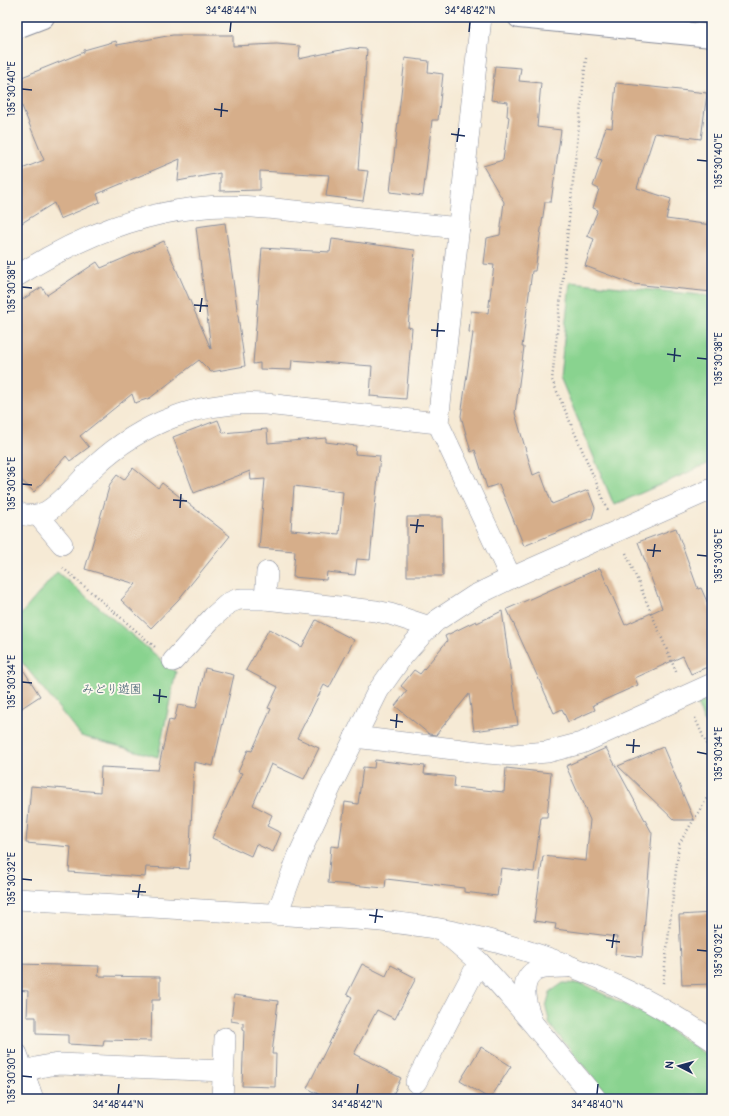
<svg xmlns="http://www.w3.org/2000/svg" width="729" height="1116" viewBox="0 0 729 1116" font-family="Pangolin,'Klee One',sans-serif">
  <rect width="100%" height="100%" fill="#fbf7ec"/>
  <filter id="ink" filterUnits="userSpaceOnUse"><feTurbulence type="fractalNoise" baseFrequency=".025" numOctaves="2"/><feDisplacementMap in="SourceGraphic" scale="8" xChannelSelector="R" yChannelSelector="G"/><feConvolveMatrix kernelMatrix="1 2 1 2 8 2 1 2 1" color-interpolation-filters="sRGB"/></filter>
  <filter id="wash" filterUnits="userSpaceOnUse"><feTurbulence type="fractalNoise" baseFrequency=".012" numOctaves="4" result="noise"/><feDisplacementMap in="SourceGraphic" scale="16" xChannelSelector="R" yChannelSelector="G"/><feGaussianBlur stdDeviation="0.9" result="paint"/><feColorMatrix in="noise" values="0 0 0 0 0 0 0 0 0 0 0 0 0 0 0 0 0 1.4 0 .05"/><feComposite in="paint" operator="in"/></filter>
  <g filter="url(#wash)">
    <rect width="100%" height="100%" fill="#f6ead5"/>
    <g fill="#89d38f" stroke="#528176">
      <path d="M570,282L712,296V462L614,505L560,377Z"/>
      <path d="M57,572L176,672L158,757L81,736L17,656V619Z"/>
      <path d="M712,698V739L697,704Z"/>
      <path d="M563,983L583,984L652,1018L712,1058V1099H611L550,1025L546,1007L550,992Z"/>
    </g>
    <g id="blocks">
      <g fill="#d6ae8a" fill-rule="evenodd">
        <path d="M173,35H233V46L277,44L300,46L299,59L350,48L367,49L358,170L368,171L363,201L326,196L329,175L260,171V190L220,191V173L178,181L180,159L97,194L100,202L60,219L54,203L17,226V171L44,160L17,94V79L84,52V50L116,41L117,45Z"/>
        <path d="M405,58L429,61L428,72L443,74L438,120H432L423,196L390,192Z"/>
        <path d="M495,66L521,68L519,81L541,83L537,127L561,130L551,202H545L535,271H532L522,347H524L515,413L533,475L540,472L552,504L588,490L595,508L592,518L524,546L499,484L487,488L475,450L471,452L461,416L473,333L469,332L471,311L488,313L494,265L484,264L487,238L500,235L504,202L483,166L503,160L509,117L507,116L508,102L491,100Z"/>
        <path d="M616,83L707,93L701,139L655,133L637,188L671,199L666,219L712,225V292L633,284L585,266L594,239L587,236L598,210L593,208L599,189L593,186L602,160L596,158L606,127L612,128Z"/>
        <path d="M225,223L245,366L211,372L199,360L150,398L135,403L132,394L80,436L89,447L70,461L66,456L34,492L17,476V303L42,287L47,295L97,262L101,268L164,241L211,349L196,227Z"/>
        <path d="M332,239L415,250L408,327L412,328L406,399L370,396L372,366L292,360L291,370L260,369V363L253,364L262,248L330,252Z"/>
        <path d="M218,420L223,433L267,429L268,443L326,438V442L356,446L355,454L380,456L370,560L357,559L355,575L327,572L326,580L293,577L295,551L259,548L265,479L251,480L250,471L194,493L173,437ZM294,486L343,492L339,534L291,530Z"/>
        <path d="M133,468L158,488L162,483L230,536L178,600L151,628L121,600L136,584L85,569L110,484L117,475L124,480Z"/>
        <path d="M407,517H442L443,576H407Z"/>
        <path d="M676,528L698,589L701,588L712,613V665L691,674L683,656L635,678L638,685L593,705L595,710L568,722L562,709L554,713L507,609L600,568L625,625L662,608L638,542Z"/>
        <path d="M502,611L518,725L474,731L469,694L436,735L429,734L395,706L407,691L401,686L414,670L420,674L447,641L445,636L476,621L477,623Z"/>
        <path d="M316,620L354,640L329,688L324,685L297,738L319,748L304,779L271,764L253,805L272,815L267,826L281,833L273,852L256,844L251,856L212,838L242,773L238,772L248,750L252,751L271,709L268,708L278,687L246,670L269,629L302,647Z"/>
        <path d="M17,660L40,696L17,711Z"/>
        <path d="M205,668L234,675L213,766L194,762L189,869L146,867L145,877L69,872L71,847L26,843L31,786L100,792L101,767L158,770L169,720L174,721L178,705L196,708Z"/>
        <path d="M663,747L694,820H674L618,766Z"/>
        <path d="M606,748L652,833L642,957L615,954L617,937L555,929L556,924L534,921L543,856L586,861L590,820L566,766Z"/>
        <path d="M375,760L425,766L424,774L455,777L454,787L504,792L506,768L551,773L547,817H541L534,872L501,868L497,896L464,892V888L386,879L385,888L328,883L331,846L339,847L345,802L358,804L363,767L374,768Z"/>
        <path d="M712,913V984L682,985L679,915Z"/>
        <path d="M17,964L99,966L98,976L160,977V1000H152L151,1041L104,1040L103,1046L68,1044V1035L36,1034V1017H27L28,991L17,990Z"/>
        <path d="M362,964L386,976L391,965L416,978L395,1019L377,1010L354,1054L401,1078L391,1099H328L307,1088L352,997L347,994Z"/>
        <path d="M234,995L278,1001L272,1054H276L275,1087L242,1086L244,1029H243V1023L231,1021Z"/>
        <path d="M481,1047L511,1066L490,1099L460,1081Z"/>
      </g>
    </g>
  </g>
  <g filter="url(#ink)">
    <use href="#blocks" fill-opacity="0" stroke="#888c9a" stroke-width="1"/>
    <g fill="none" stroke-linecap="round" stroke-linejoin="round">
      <g stroke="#888c9a" stroke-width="22">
        <g id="minor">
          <path d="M481,17L438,423L511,578"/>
          <path d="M17,276C72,241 131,215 196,208C235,203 275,209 314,213C362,218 410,223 459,228"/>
          <path d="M17,512C25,517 38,516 46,512C65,501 79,481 95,466C142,422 201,400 266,404L438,423"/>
          <path d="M38,515L62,544"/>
          <path d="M265,599L267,572"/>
          <path d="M173,661L213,617L229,603L236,600L241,599H265L376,611L390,614L430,627"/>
          <path d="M355,737L487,753L513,755L547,752L582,743L712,684"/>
          <path d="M17,899L356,919C384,921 412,924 440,929C534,947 633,985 712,1040"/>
          <path d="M277,914L298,857L331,786L378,691L402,657L424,632L436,621L474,596L511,578L712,489"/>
          <path d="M443,931L479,962L508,994L596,1099"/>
          <path d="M531,1018C526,1005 519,981 535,971C542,967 558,967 566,967"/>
          <path d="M17,1054L33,1099"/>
          <path d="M17,1076C30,1068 46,1065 60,1064L223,1071"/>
          <path d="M416,1082L479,962"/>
          <path d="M222,1099L225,1038"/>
        </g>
      </g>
      <g stroke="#888c9a" stroke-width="24">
        <g id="tertiary">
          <path d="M519,17L712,36"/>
          <path d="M17,27L43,17"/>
        </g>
      </g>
      <g stroke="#888c9a" stroke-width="2.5" stroke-dasharray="1 3" stroke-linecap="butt">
        <path d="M586,58L552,380L608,510"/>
        <path d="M626,553L677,674"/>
        <path d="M63,568L155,647"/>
        <path d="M695,718L712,756"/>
        <path d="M663,983L679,844L712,790"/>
      </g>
      <use href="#minor" stroke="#fff" stroke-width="21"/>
      <use href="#tertiary" stroke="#fff" stroke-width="22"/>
    </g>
  </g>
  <path fill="none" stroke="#1b2f5e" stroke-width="1.5" d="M230,32L231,22M469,32L470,22M22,89L32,90M214,109L228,111M221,117L222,103M451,134L465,136M457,142L459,128M697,160L707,161M22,287L32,288M194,305L208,306M200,312L202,298M431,330L445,331M437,337L438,323M667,354L681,356M697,358L707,359M674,362L675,348M22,484L32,485M173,500L187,501M180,508L181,494M410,525L424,526M416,533L418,519M647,550L661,551M697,555L707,556M653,557L655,544M22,682L32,683M153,695L167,697M159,703L160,689M390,720L403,722M396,728L397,714M626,745L640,746M697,752L707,754M633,753L634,739M22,879L32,880M132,891L146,892M138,898L140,884M369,915L383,917M375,923L377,909M606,940L620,942M612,948L614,934M697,950L707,951M22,1076L32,1077M118,1094L119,1084M357,1094L358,1084M597,1094L598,1084"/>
  <g text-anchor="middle" stroke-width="3.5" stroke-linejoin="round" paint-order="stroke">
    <g font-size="12" fill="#36586a" stroke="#fbf7ec">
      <text x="112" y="693">みどり遊園</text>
    </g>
  </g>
  <rect width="729" height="1116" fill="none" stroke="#fbf7ec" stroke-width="44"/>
  <g transform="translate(679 1066) rotate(276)" stroke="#fbf7ec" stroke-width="3" paint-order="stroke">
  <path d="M0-3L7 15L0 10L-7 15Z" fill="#1b2f5e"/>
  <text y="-6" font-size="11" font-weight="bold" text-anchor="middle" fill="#1b2f5e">N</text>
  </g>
  <rect x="22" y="22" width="685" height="1072" fill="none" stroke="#1b2f5e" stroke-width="1.5"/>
  <g font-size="10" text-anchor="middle" fill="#1b2f5e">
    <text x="231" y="14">34°48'44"N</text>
    <text x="470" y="14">34°48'42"N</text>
    <text transform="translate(11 89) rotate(-90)" y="4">135°30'40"E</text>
    <text transform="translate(718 161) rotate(-90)" y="4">135°30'40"E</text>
    <text transform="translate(11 287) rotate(-90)" y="4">135°30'38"E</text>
    <text transform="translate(718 359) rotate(-90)" y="4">135°30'38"E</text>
    <text transform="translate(11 484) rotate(-90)" y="4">135°30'36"E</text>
    <text transform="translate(718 556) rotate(-90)" y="4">135°30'36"E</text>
    <text transform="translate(11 682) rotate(-90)" y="4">135°30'34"E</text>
    <text transform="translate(718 754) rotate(-90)" y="4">135°30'34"E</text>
    <text transform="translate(11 879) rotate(-90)" y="4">135°30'32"E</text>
    <text transform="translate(718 951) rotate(-90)" y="4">135°30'32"E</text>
    <text transform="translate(11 1076) rotate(-90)" y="4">135°30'30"E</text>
    <text x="118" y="1108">34°48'44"N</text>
    <text x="357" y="1108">34°48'42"N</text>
    <text x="597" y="1108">34°48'40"N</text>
  </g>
</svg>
